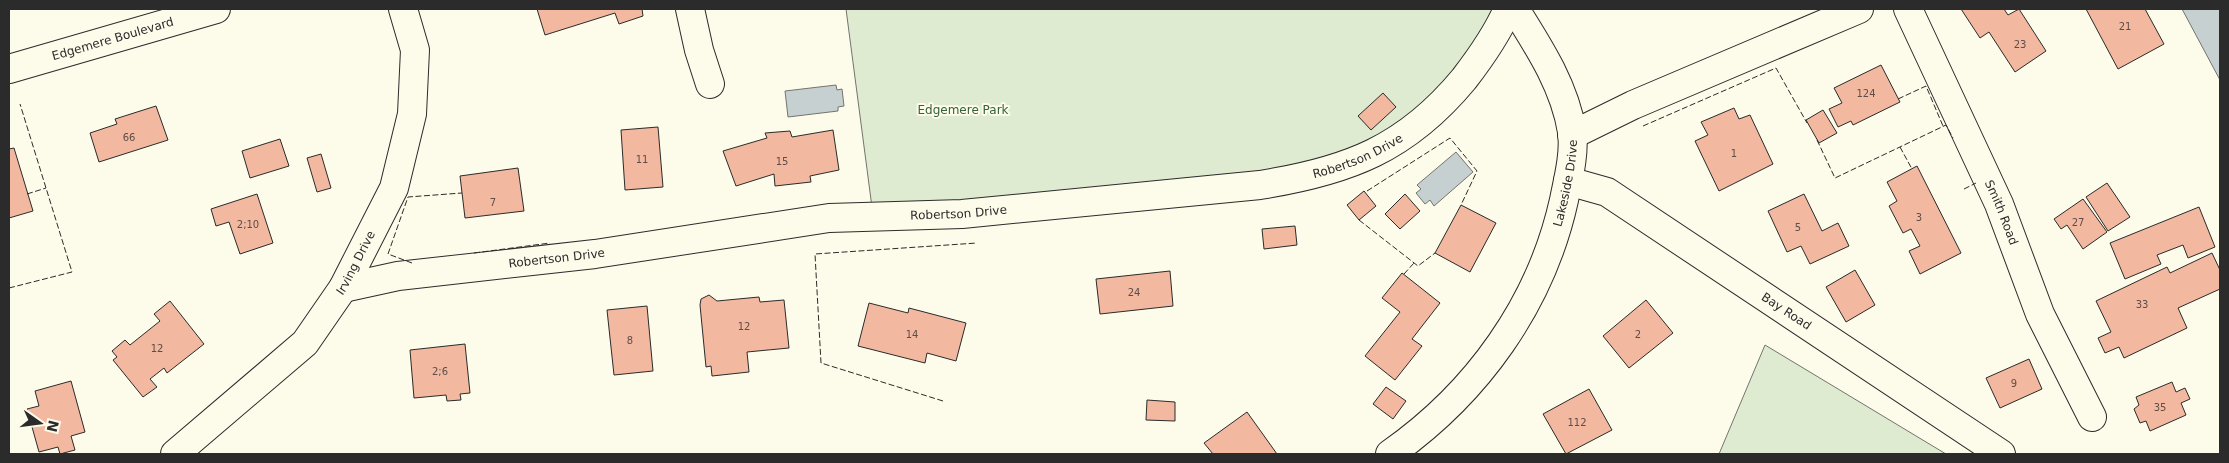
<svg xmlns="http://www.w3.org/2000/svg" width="2229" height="463" viewBox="0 0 2229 463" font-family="'DejaVu Sans',sans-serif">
  <rect width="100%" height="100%" fill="#fdfbea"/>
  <g fill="#deebd1" stroke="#74746e">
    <path d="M846,9H1507L1472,69L1344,165L873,215Z"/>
    <path d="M1765,345L1946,454H1719Z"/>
  </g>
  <g fill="#c7d0d0" stroke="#74746e">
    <path d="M2182,9H2220V80Z"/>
    <path d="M836,85L837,90L842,89L844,106L838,107V111L788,117L785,91Z"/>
    <path d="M1456,152L1473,172L1434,206L1430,200L1425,204L1416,193L1421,189L1417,185Z"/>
  </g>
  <g fill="#f2b8a0" stroke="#2b2b2b">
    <path d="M537,9H642L643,16L619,24L615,13L545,35Z"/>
    <path d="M1961,9H2004L2008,15L2019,9L2046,51L2015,72L1989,32L1980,38Z"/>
    <path d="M2086,9H2145L2164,44L2118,69Z"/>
    <path d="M1881,65L1900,102L1853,125L1851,121L1838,127L1829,109L1842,103L1834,88Z"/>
    <path d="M1383,93L1396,107L1371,130L1358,116Z"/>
    <path d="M156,106L168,140L99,162L90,133L117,124L115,119Z"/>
    <path d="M1734,108L1739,119L1750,115L1773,164L1719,191L1695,141L1708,135L1701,122Z"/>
    <path d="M1823,110L1837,133L1819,143L1806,120Z"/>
    <path d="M658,127L663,187L625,190L621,130Z"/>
    <path d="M833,130L839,170L810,176L811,182L775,186L774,174L736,186L723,151L767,138L765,133L790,131L792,137Z"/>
    <path d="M280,139L289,166L250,178L242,151Z"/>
    <path d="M14,148L33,211L9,218V149Z"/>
    <path d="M321,154L331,188L317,192L307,158Z"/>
    <path d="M1917,166L1961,253L1920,274L1909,251L1920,246L1911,229L1903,233L1889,206L1897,201L1887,182Z"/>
    <path d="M518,168L524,211L465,218L460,176Z"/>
    <path d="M2107,183L2130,217L2108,231L2086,197Z"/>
    <path d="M1364,191L1376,206L1359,220L1347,205Z"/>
    <path d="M257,194L273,243L240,254L229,222L216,226L211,209Z"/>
    <path d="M1405,194L1420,211L1400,229L1385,214Z"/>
    <path d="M1804,194L1822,231L1838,223L1849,246L1810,264L1801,246L1787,252L1768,211Z"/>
    <path d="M2083,199L2107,232L2083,249L2067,225L2061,229L2054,219Z"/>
    <path d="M1461,205L1496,223L1470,272L1435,253Z"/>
    <path d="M2199,207L2215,247L2188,258L2183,245L2157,255L2161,264L2125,279L2110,243Z"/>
    <path d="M1295,226L1297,245L1264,249L1262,229Z"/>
    <path d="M2212,253L2220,270V289L2178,308L2187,328L2124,358L2119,347L2105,353L2098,338L2111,332L2096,301L2167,267L2170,273Z"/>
    <path d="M1855,270L1875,305L1846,322L1826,287Z"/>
    <path d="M1170,271L1173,306L1100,314L1096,279Z"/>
    <path d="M1402,273L1440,303L1412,339L1422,346L1395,380L1365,356L1400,312L1382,298Z"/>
    <path d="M709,295L717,301L759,297L760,302L784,300L789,348L747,352L749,372L712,376L711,366L706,367L700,305L701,299Z"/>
    <path d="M1646,300L1673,333L1629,368L1603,336Z"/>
    <path d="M170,301L204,344L167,373L164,368L150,379L157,387L143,397L113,360L117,357L112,351L125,340L130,345L160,321L154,314Z"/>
    <path d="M869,303L908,313L909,308L966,323L956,361L927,353L925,363L858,346Z"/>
    <path d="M647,306L653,371L614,375L607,310Z"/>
    <path d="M465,344L470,393L460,394L461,400L447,401L446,395L414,398L410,350Z"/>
    <path d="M2029,359L2042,389L2000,408L1986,378Z"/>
    <path d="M71,381L85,432L71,436L75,450L60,454L58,447L39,452L27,409L39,406L35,391Z"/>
    <path d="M2172,382L2176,392L2185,388L2190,399L2181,403L2186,415L2150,431L2146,421L2140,423L2134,409L2139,405L2136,397Z"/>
    <path d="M1386,387L1406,401L1393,419L1373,404Z"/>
    <path d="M1589,389L1612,430L1566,454L1543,414Z"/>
    <path d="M1147,400L1175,402V421L1146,420Z"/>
    <path d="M1247,412L1277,454H1213L1204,443Z"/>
  </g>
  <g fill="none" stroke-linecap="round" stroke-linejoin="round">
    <g stroke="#2b2b2b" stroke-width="30">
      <g id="minor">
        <path d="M690,9L699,50L710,84"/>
        <path id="s1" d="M1908,9L1999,204L2040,314L2092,417"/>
        <path id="s2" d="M9,69L216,9"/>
        <path d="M1572,135L1633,105L1859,9"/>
        <path id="s3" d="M1568,181L1607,192L2001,454"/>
        <path id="s4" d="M343,288L398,276L595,254L829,218L962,214L1260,185C1348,171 1406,149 1464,79C1481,57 1497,34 1508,9"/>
        <path id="s5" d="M175,454L305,343L343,288L394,188L412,114L415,50L403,9"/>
        <path id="s6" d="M1390,454C1477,393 1541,304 1564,200C1568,180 1575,153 1572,132C1565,87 1539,47 1515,9"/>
      </g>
    </g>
    <use href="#minor" stroke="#fdfbea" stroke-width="28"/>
    <g stroke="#2b2b2b" stroke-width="1" stroke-dasharray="6 2.5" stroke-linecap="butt">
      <path d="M1898,99L1926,86L1943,126"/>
      <path d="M1643,126L1776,68L1807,123"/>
      <path d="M1817,140L1835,178L1946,125L1953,138"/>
      <path d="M1900,147L1912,169"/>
      <path d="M1964,189L1976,183"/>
      <path d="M1367,191L1450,138L1477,171L1461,205"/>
      <path d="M27,194L46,188"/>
      <path d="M1359,220L1418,266L1435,253"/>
      <path d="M474,253L550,243"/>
      <path d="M412,263L388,254L408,197L462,193"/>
      <path d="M1404,274L1414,263"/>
      <path d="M9,288L72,272L20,104"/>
      <path d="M943,401L821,363L815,254L977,243"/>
    </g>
  </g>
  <g text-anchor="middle" stroke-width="4" stroke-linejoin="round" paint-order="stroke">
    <g font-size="10" fill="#5d4e48">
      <text x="2125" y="30">21</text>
      <text x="2020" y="48">23</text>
      <text x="1866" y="97">124</text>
      <text x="129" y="141">66</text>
      <text x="1734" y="157">1</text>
      <text x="642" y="163">11</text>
      <text x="782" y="165">15</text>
      <text x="493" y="206">7</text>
      <text x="1919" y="221">3</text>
      <text x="2078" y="226">27</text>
      <text x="248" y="228">2;10</text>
      <text x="1798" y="231">5</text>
      <text x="1134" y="296">24</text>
      <text x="2142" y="308">33</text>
      <text x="744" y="330">12</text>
      <text x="912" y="338">14</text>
      <text x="1638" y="338">2</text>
      <text x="630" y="344">8</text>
      <text x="157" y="352">12</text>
      <text x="440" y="375">2;6</text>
      <text x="2014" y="387">9</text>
      <text x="2160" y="411">35</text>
      <text x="1577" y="426">112</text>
    </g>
    <g font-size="12" fill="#2b2b2b" stroke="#fdfbea">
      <text dy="4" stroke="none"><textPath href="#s2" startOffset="108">Edgemere Boulevard</textPath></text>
      <text dy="4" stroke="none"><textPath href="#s4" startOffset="1026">Robertson Drive</textPath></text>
      <text dy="4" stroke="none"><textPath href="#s6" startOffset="332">Lakeside Drive</textPath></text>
      <text dy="4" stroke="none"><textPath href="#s4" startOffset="621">Robertson Drive</textPath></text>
      <text dy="4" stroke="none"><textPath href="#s1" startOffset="224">Smith Road</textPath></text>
      <text dy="4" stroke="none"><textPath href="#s4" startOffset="216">Robertson Drive</textPath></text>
      <text dy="4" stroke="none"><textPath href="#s5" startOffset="266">Irving Drive</textPath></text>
      <text dy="4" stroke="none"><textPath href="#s3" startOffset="256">Bay Road</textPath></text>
    </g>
    <g font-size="12" fill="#34623c" stroke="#fdfbea">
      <text x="963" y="114">Edgemere Park</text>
    </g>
  </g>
  <rect width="2229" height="463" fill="none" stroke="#2b2b2b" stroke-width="20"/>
  <g transform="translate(40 423) rotate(104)" stroke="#fdfbea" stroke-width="4" paint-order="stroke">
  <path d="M0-4L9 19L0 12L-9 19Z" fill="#2b2b2b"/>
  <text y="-8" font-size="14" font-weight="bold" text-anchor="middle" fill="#2b2b2b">N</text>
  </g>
</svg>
